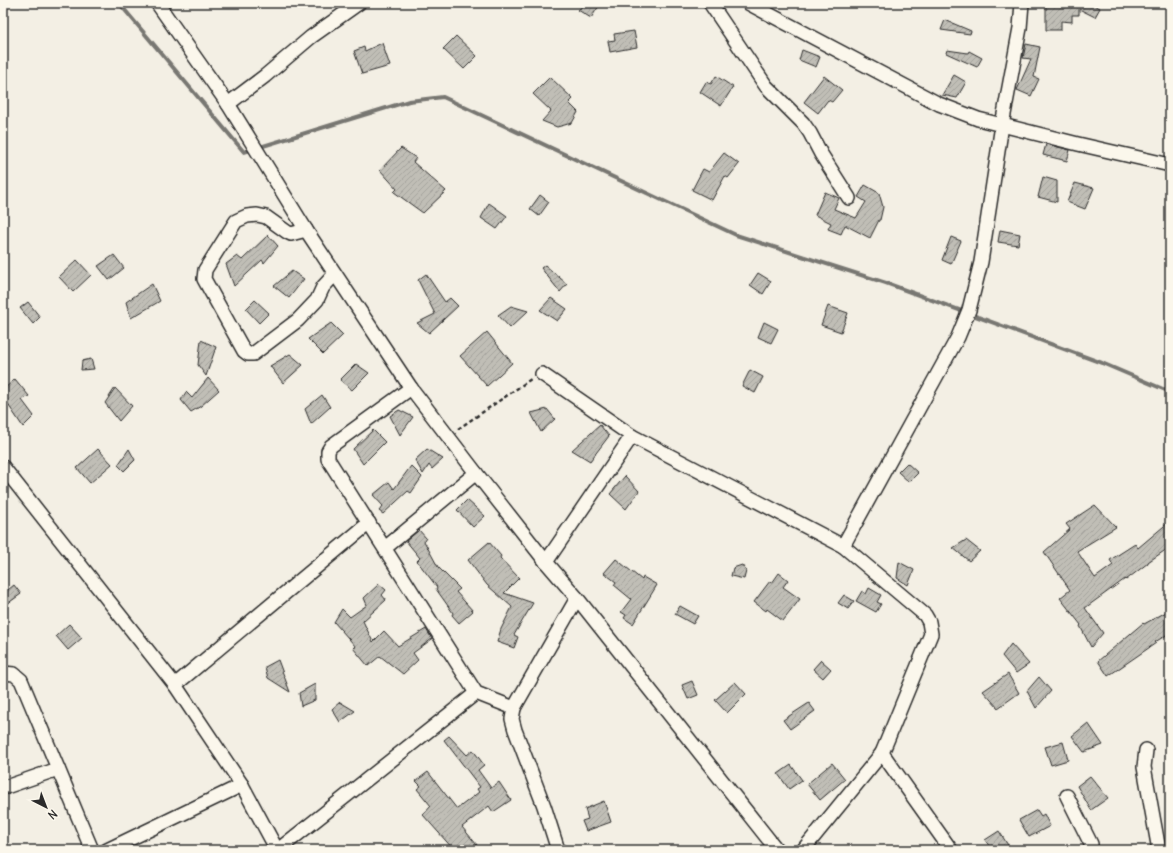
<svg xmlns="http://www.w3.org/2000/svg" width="1173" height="853" viewBox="0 0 1173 853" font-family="Delius,sans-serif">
  <defs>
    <pattern id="building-hatch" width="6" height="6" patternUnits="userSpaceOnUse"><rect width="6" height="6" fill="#c0beb6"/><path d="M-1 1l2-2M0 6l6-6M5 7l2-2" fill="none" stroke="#a5a39d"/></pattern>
  </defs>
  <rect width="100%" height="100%" fill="#f3efe4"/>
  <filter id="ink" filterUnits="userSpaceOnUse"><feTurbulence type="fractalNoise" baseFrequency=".025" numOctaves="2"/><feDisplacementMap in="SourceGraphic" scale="8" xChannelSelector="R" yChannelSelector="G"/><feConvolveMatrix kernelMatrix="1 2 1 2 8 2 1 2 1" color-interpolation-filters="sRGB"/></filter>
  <g filter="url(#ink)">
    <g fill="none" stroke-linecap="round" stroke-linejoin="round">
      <path stroke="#787772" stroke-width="4" d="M119,3L244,152L409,101L443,97L736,235L886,283L1102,363L1170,392"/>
    </g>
    <g fill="url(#building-hatch)" stroke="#2b2b2b">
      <path d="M586,3H601L591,18L578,10Z"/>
      <path d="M1046,3H1090L1100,8L1095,17L1079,9V15H1072V22L1061,21V30H1046Z"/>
      <path d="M945,20L971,31L970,34L941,30Z"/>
      <path d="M634,31L637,47L610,52L608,41L615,40L614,34Z"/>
      <path d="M456,36L477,56L464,69L443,49Z"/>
      <path d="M382,43L390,66L362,74L354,51L364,47L365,51Z"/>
      <path d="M1026,44L1040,47L1034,77L1039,79L1031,96L1017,90L1031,59L1023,58Z"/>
      <path d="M802,50L820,57L816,67L799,60Z"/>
      <path d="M947,50L968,53L969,51L982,58L977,67L946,53Z"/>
      <path d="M954,75L966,82L957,98L942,95Z"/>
      <path d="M716,76L733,87L721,106L700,92L706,82L711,84Z"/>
      <path d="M824,76L842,90L832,102L828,100L818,113L804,102Z"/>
      <path d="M550,77L573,99L569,103L578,112L572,123L557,127L542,121L551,111L533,94Z"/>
      <path d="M1046,144L1070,150L1067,161L1043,155Z"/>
      <path d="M401,148L416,158L413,162L446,191L423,213L394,192L397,189L380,170Z"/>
      <path d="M724,153L739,164L728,178L725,176L712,200L692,190L703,169L709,172Z"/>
      <path d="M1043,177L1057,181V202L1038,197Z"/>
      <path d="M1075,183L1094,188L1085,209L1067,202Z"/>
      <path d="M865,185L879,193L883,207L880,220H879L870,238L845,225L841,234L828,229L831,223L815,215L825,192L839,198L834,209L856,218L866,202L858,197Z"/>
      <path d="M540,195L549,202L539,216L530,209Z"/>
      <path d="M489,203L507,216L497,229L481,218Z"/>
      <path d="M1000,230L1020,234L1018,245L998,242Z"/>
      <path d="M268,235L278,246L264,263L262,260L234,286L226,264L237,256L242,260Z"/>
      <path d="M951,237L961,241L951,264L942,260Z"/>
      <path d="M114,255L124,268L109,280L98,266Z"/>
      <path d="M77,260L91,275L73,292L59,277Z"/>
      <path d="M545,265L567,284L560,292L541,268Z"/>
      <path d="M292,271L304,279L289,298L274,286Z"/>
      <path d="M758,273L771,281L763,294L750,285Z"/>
      <path d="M426,274L445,302L450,298L458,306L429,333L417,323L435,314L418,280Z"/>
      <path d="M152,284L160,301L131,318L126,302Z"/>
      <path d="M551,298L567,309L557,321L540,310Z"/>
      <path d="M255,300L269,313L259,323L246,309Z"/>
      <path d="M28,302L40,317L33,324L20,308Z"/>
      <path d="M511,306L528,311L510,328L498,315Z"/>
      <path d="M828,306L848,313L841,332L821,325Z"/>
      <path d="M764,322L778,329L771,343L758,337Z"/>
      <path d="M331,323L343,335L323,354L308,339Z"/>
      <path d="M487,332L512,363L487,386L460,356Z"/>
      <path d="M201,340L216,347L206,376L198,365Z"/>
      <path d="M290,354L303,365L283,383L270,366Z"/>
      <path d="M91,359L94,369L81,370L82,361Z"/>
      <path d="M356,364L369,373L352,390L340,380Z"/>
      <path d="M750,370L763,377L755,393L742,386Z"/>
      <path d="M208,378L219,390L201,406L191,412L181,400L186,392L192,398Z"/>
      <path d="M15,379L29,396L22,400L34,416L23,427L3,397V390Z"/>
      <path d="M115,388L132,406L119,421L105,403Z"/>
      <path d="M322,395L330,407L311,424L305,409Z"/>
      <path d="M547,409L555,419L541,432L531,413Z"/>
      <path d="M399,410L413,417L400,435L390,416Z"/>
      <path d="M600,425L609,436L590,461L572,450Z"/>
      <path d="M373,430L385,442L363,464L353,449Z"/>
      <path d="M98,449L112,464L90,483L77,468Z"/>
      <path d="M129,449L135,460L124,471L118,465Z"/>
      <path d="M427,449L443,459L432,469L429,465L423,474L415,460Z"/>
      <path d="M907,463L918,473L909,482L898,472Z"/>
      <path d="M411,466L422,477L411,493L408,491L383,514L379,511L383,506L373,495L389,482L394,489Z"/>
      <path d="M625,476L639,491L626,509L610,494Z"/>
      <path d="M467,500L485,516L473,527L457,510Z"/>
      <path d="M1095,505L1116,527L1077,551L1095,578L1113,565L1110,560L1135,544L1138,548L1170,521V547L1148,562V563L1126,580L1125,579L1085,608L1103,633L1091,647L1080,626L1081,625L1060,598L1070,590L1044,552L1070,529L1066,524Z"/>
      <path d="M419,530L426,538L424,541L438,567L460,589L456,592L473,611L459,623L452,615L453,613L436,589L437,587L417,561L420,558L406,541Z"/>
      <path d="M966,540L980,551L969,561L953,548Z"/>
      <path d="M489,542L501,556L500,558L519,578L504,593L533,603L514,635L518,637L514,648L497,642L501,629L512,607L487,585L468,560Z"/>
      <path d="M616,559L642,580L643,577L657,585L633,624L624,618L626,615L621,612L631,599L614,585L616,582L604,573Z"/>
      <path d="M899,562L914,570L908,585L897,578Z"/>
      <path d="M742,565L746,571L744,579L731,576L733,568Z"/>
      <path d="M779,573L788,580L783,587L800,599L783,621L767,609L766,611L754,602L770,581L772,583Z"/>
      <path d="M379,584L386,590L382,595L386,600L363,621L373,642L384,631L398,646L426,629L432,639L413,653L418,660L403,674L380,656L368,666L353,648L356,647L334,622L342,609L350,617L367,605L364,598Z"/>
      <path d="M14,585L21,594L7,604L3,599V594Z"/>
      <path d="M869,588L881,595L877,602L881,604L876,612L856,601L862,591L866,594Z"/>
      <path d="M844,595L854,601L848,609L838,603Z"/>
      <path d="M680,606L698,616L693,624L675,614Z"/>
      <path d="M1170,610V633L1155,642L1156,643L1108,676L1098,661L1143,623L1144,624Z"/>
      <path d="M69,624L82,638L68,650L56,636Z"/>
      <path d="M1011,644L1029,664L1016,673L1002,656Z"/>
      <path d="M278,660L290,692L268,678L265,667Z"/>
      <path d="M821,660L831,669L823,678L813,669Z"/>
      <path d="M1008,674L1019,693L998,708L983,691Z"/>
      <path d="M1039,677L1051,691L1036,708L1027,691Z"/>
      <path d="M692,681L698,695L688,699L682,685Z"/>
      <path d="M735,682L746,694L727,713L715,700Z"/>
      <path d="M315,684V700L301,706L299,693Z"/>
      <path d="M340,702L355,711L340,722L332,709Z"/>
      <path d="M809,703L815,711L790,729L783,720Z"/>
      <path d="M1088,723L1103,745L1084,752L1072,736Z"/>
      <path d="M449,736L467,755L473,750L484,765L478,770L491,788L499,782L511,800L493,812L489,806L462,827L477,845L471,850H454L423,815L431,806L417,789L421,786L416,781L428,772L457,809L479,792L477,789L480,787L444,740Z"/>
      <path d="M1063,742L1068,760L1051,765L1045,747Z"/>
      <path d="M832,763L845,779L820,800L807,784Z"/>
      <path d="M791,765L802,780L789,789L778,774Z"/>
      <path d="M1090,776L1108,798L1091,810L1077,786Z"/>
      <path d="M604,801L611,822L586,831L582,821L588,819L585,809Z"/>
      <path d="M1037,810L1041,816L1044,814L1050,826L1029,837L1019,820Z"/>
      <path d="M999,831L1011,850H992L985,840Z"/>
    </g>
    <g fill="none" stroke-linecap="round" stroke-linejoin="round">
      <g stroke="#2b2b2b" stroke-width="16">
        <g id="street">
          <path d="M157,3L228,104L306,230L411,388L476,473L546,562L577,598L777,850"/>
          <path d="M710,3L766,86L803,123L810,133L821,154L849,198"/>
          <path d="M748,3L939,104L978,119L1078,144L1170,165"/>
          <path d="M228,104L265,76L311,37L359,3"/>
          <path d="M306,230L291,234L287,232L266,217L257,215L247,216L236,221L205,270L204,279L244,351L248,354H253L298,320L317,300L323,287L335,274"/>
          <path d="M542,374L632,436L843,546L925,615L929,622L931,634L882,753L803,850"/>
          <path d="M411,388L331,446L328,451V459L476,693L514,708"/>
          <path d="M3,467L175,685L242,785L277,850"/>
          <path d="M843,546L958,337L969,310L981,262L1002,125L1020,28L1022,3"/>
          <path d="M385,548L476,473"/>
          <path d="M546,562L632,436"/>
          <path d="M3,673L14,674L21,680L92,850"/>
          <path d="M175,685L369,523"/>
          <path d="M1146,750L1144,767L1159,850"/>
          <path d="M882,753L951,850"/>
          <path d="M3,788L58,769"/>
          <path d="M1067,796L1091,844V850"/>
          <path d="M107,850L242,785"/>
          <path d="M278,850L476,693"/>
          <path d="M558,850L544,806L515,730L512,719L514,708L577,598"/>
        </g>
      </g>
      <path stroke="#2b2b2b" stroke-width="2.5" stroke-dasharray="4 3" stroke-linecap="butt" d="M458,429L531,379"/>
      <use href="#street" stroke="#fbf7ec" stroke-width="13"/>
    </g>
  </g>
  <rect width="1173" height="853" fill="none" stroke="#fbf7ec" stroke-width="16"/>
  <rect x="8" y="8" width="1157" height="837" fill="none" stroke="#2b2b2b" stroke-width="1.5" filter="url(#ink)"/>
  <g transform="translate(46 807) rotate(138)" stroke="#fbf7ec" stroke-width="3" paint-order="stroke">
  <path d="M0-3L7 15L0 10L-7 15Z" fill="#2b2b2b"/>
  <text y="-6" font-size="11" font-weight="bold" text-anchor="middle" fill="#2b2b2b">N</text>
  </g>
</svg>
